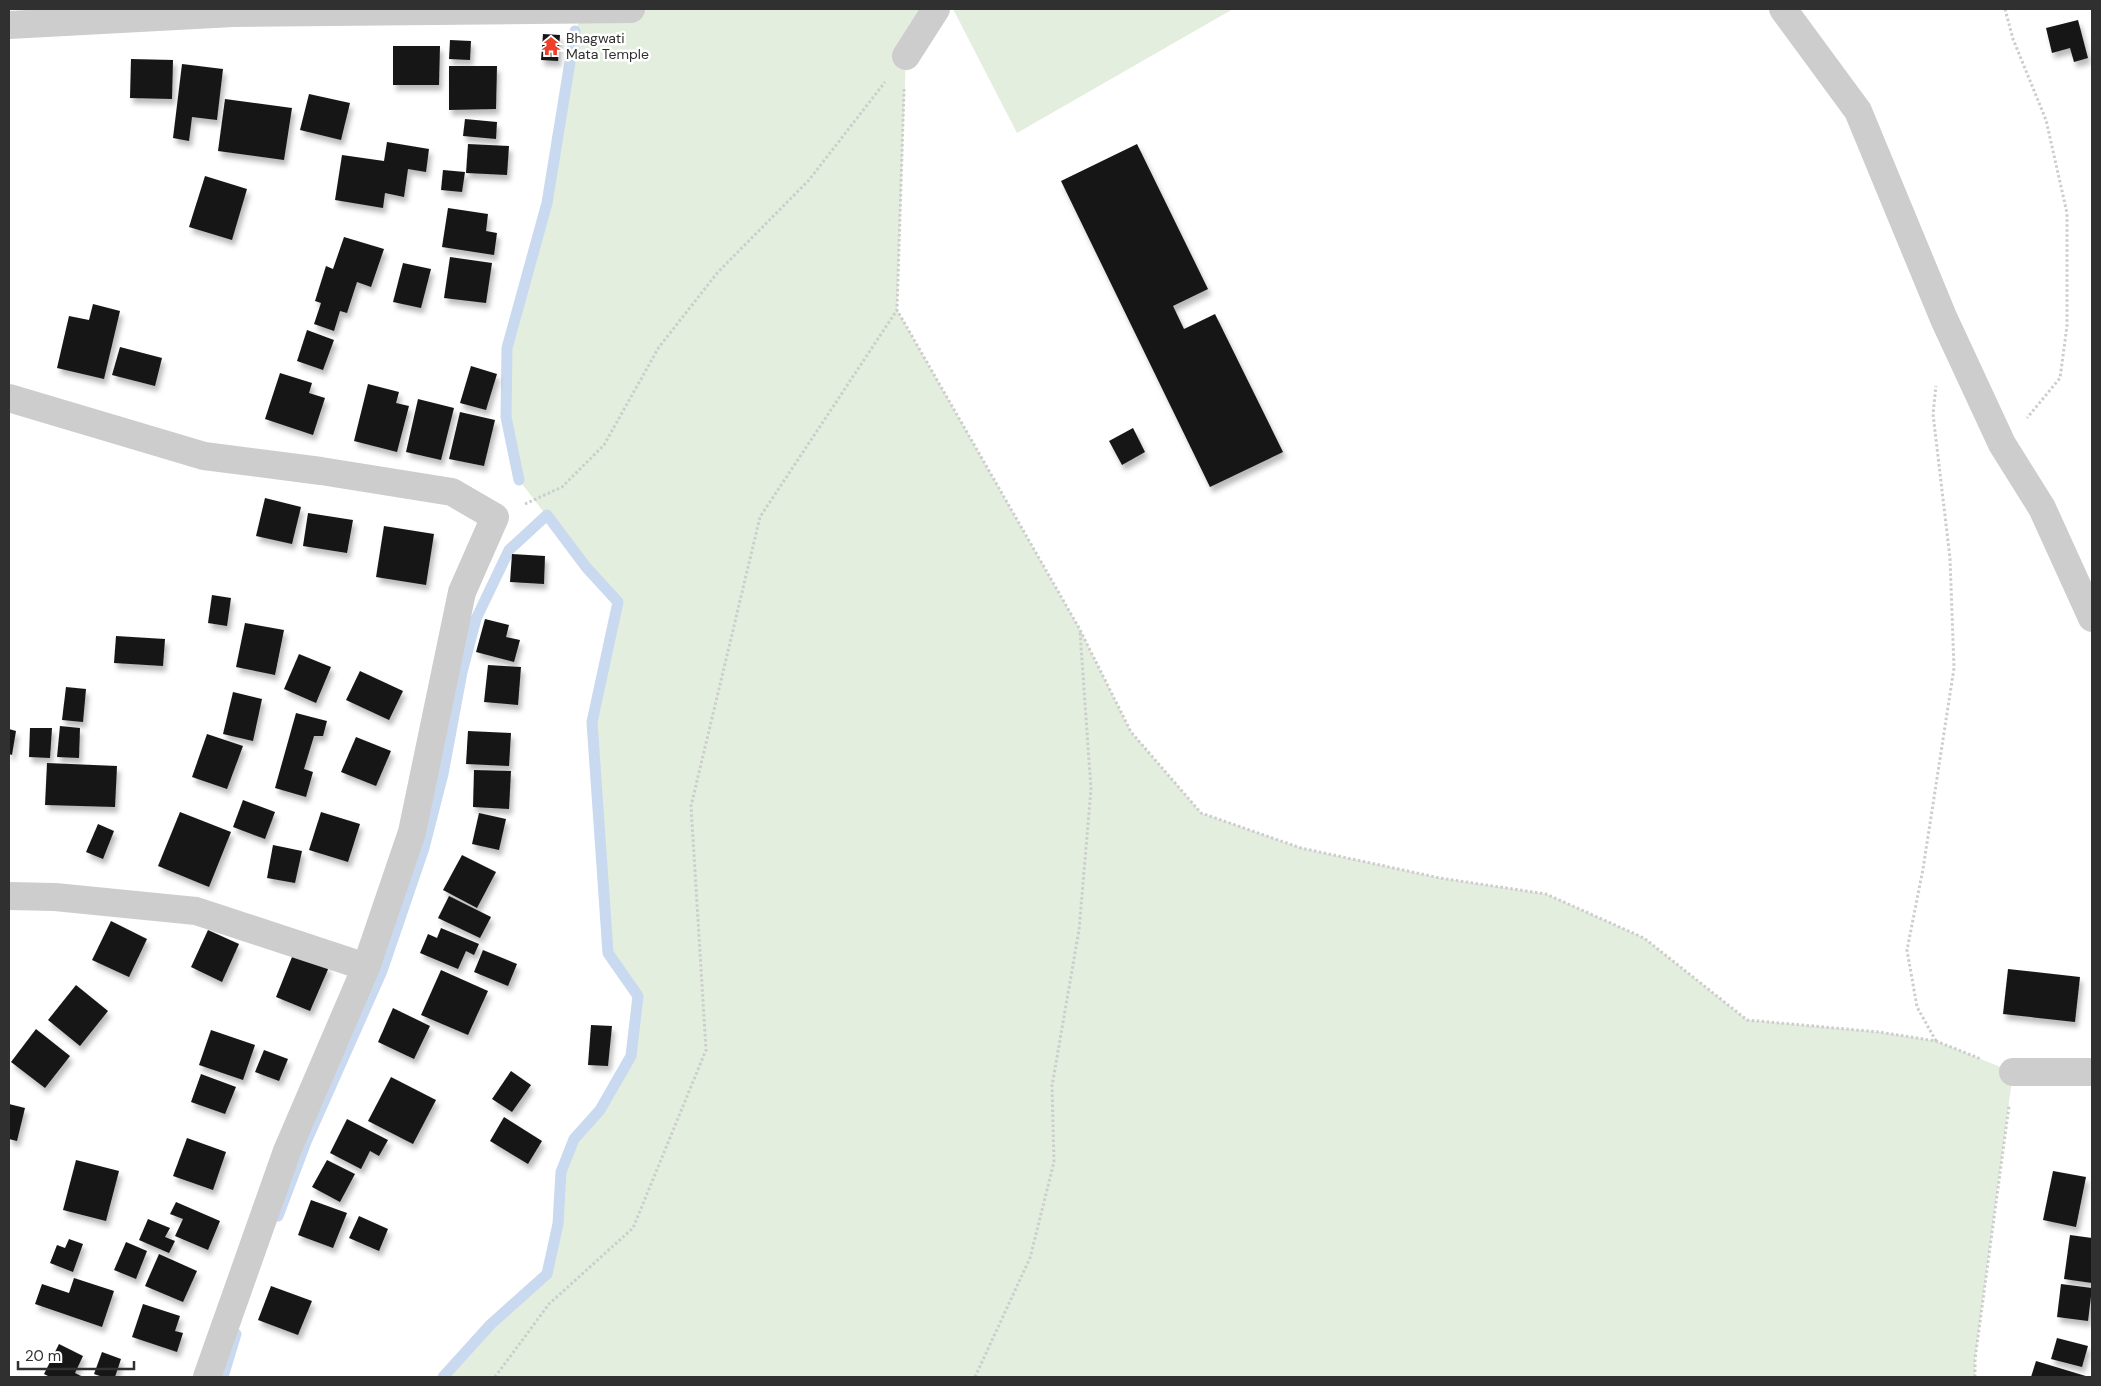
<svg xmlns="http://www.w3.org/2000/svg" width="2101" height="1386" viewBox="0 0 2101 1386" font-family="'DM Sans',sans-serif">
  <defs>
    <filter id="shadow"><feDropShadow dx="3" dy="5.5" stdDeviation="2.5" flood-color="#0004"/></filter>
  </defs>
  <rect width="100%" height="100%" fill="#fff"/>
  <g fill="#e3eede">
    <path d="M585,9H936L906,56L897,310L1079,628L1131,732L1201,813L1301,848L1440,878L1546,894L1644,938L1747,1020L1879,1032L1936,1041L2013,1072L1975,1358V1377H443L491,1324L547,1274L558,1224L561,1172L574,1139L600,1110L631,1056L638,996L608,953L592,722L618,602L586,567L519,480L506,417L507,348L547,203L575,31Z"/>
    <path d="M953,9H1233L1017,133Z"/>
  </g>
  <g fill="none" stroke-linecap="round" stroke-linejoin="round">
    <g stroke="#c9d9ef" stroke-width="11">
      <path d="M519,480L506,417L507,348L547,203L575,31"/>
      <path d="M278,1216L306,1142L382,971L424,848L443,774L462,672L476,619L509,550L547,515L586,567L618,602L592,722L608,953L638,996L631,1056L600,1110L574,1139L561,1172L558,1224L547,1274L491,1324L443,1377"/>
      <path d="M223,1377L236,1334"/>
    </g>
  </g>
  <g fill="#171717" filter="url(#shadow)">
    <path d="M2078,20L2088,58L2074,62L2070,48L2052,53L2046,28Z"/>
    <path d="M543,34L560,35L558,61L541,60Z"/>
    <path d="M450,40L471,41L470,60L449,59Z"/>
    <path d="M393,46H440L439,85H393Z"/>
    <path d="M131,59L173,60L172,99L130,98Z"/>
    <path d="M182,64L223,69L217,120L192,117L189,141L173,138Z"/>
    <path d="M449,66H497L496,109L449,110Z"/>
    <path d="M309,94L350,103L341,140L300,130Z"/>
    <path d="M225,99L292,108L284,160L218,151Z"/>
    <path d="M465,119L497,122L496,139L463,136Z"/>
    <path d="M387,142L429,149L426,172L408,169L404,197L385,193L383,208L335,200L342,155L384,161Z"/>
    <path d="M468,144L509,146L507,175L466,173Z"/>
    <path d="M1137,144L1208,289L1173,306L1184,329L1215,314L1283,452L1210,487L1061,181Z"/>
    <path d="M443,170L465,172L462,192L441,190Z"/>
    <path d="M205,176L247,189L232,240L189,227Z"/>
    <path d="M448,208L488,214L486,231L497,233L494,255L442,247Z"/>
    <path d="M344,237L384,249L371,287L357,282L347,313L340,311L334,331L314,324L321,303L315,301L326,266L333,269Z"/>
    <path d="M450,257L492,263L486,303L444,298Z"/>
    <path d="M403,263L431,269L421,308L393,302Z"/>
    <path d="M93,304L120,311L104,379L57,368L69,316L89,320Z"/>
    <path d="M307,330L334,340L323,370L297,361Z"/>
    <path d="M120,347L162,358L155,386L112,375Z"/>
    <path d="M471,366L497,374L486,410L460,403Z"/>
    <path d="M280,373L312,383L309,393L325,398L313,435L265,419Z"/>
    <path d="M368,384L399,392L396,403L409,406L397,452L354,441Z"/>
    <path d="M418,399L454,408L441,460L406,452Z"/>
    <path d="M460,412L495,420L484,466L449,459Z"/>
    <path d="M1133,428L1145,452L1122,465L1109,441Z"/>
    <path d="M265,498L301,507L292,544L256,536Z"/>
    <path d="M308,513L353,520L347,553L303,546Z"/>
    <path d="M384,526L434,534L426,585L376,577Z"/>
    <path d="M512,554L545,556L544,584L510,582Z"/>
    <path d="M212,595L231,598L227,626L208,623Z"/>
    <path d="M485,619L509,625L506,637L520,640L514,662L476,652Z"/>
    <path d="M245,623L284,630L275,675L236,667Z"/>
    <path d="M116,636L165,639L163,666L114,663Z"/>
    <path d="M299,654L331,667L316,703L284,689Z"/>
    <path d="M488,665L521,667L518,705L484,702Z"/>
    <path d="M360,671L403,691L389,720L346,700Z"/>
    <path d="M66,687L86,689L83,722L62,720Z"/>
    <path d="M233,692L262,699L253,741L223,734Z"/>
    <path d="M296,713L327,721L323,736H314L304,769L313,772L306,797L275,788Z"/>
    <path d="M60,726L80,728L79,758L57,757Z"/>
    <path d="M30,728H52L50,758L29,757Z"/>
    <path d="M9,729L16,731L12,755L9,754Z"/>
    <path d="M468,731L511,733L509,766L466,764Z"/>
    <path d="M207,734L243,746L227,789L192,777Z"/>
    <path d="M356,737L391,751L376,786L341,772Z"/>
    <path d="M47,763L117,766L115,807L45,805Z"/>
    <path d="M474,770L511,771L509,809L473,807Z"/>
    <path d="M243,800L275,812L265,839L233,827Z"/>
    <path d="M180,812L231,832L209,887L158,866Z"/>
    <path d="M321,812L360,824L348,862L309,850Z"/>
    <path d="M479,813L506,819L499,850L472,844Z"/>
    <path d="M98,824L114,831L103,859L86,852Z"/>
    <path d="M273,845L302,851L295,883L267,878Z"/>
    <path d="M462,855L496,872L477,908L443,890Z"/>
    <path d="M449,896L491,917L480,938L438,918Z"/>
    <path d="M111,921L147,939L129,977L92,960Z"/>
    <path d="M441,928L479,944L474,955L466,951L458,969L420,953L428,934L437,938Z"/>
    <path d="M208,930L239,944L222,982L191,967Z"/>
    <path d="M483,950L517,964L508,986L474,972Z"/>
    <path d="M294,952L329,967L310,1011L276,997Z"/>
    <path d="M2008,969L2080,977L2075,1022L2003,1014Z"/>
    <path d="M441,970L488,991L468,1035L421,1015Z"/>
    <path d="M76,985L108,1011L80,1046L48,1020Z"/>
    <path d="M393,1008L430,1026L414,1059L378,1042Z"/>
    <path d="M591,1025L612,1026L608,1066L588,1065Z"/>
    <path d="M36,1029L70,1056L45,1088L11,1062Z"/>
    <path d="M211,1030L255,1045L243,1080L199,1065Z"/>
    <path d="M264,1050L288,1059L279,1081L255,1072Z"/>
    <path d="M511,1071L531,1085L512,1112L492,1099Z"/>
    <path d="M201,1074L236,1087L225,1114L191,1102Z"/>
    <path d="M391,1077L436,1100L413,1144L368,1121Z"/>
    <path d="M9,1104L25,1108L17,1141L9,1139Z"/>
    <path d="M504,1117L542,1141L528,1164L490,1141Z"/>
    <path d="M347,1119L388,1140L379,1156L370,1151L361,1169L330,1153Z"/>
    <path d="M187,1138L226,1152L213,1190L173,1176Z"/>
    <path d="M76,1160L119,1171L106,1221L63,1210Z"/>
    <path d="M327,1160L355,1174L340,1202L312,1187Z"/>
    <path d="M2053,1171L2086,1177L2076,1227L2043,1220Z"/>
    <path d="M311,1200L347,1213L333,1248L298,1235Z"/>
    <path d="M176,1202L220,1221L208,1250L175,1236L183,1219L170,1214Z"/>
    <path d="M359,1216L388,1229L379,1251L349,1238Z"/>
    <path d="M148,1219L170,1228L165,1237L175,1241L169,1253L139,1240Z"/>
    <path d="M2070,1235L2092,1238V1283L2064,1279Z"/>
    <path d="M69,1239L83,1244L73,1272L50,1263L57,1245L65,1248Z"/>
    <path d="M126,1242L147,1251L136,1279L114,1270Z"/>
    <path d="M159,1254L197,1271L183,1302L145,1286Z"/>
    <path d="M74,1278L114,1291L102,1327L35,1304L42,1284L69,1293Z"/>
    <path d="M2061,1284L2092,1288L2088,1321L2057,1317Z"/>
    <path d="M271,1286L312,1301L298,1335L258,1320Z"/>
    <path d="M143,1304L180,1316L175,1331L183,1333L177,1352L132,1337Z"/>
    <path d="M2057,1338L2088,1346L2082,1367L2051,1359Z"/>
    <path d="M59,1344L83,1356L75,1373L83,1377H50L44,1374Z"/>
    <path d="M102,1352L121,1359L115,1377H103L94,1374Z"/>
    <path d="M2036,1361L2089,1377H2031Z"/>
  </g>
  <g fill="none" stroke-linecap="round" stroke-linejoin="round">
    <g stroke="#cdcdcd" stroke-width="3" stroke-dasharray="2.5 2.5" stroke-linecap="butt">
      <path d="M2005,9L2013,39L2046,120L2067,213V326L2060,378L2027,418"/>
      <path d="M904,89L897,310L1079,628L1131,732L1201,813L1301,848L1440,878L1546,894L1644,938L1747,1020L1879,1032L1936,1041L1981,1059"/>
      <path d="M525,504L562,487L604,445L659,347L718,272L809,180L885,82"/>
      <path d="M1936,1041L1917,1007L1907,950L1923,869L1954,668L1950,558L1933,414L1936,386"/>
      <path d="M495,1377L549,1304L633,1228L706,1050L691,806L760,517L897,310"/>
      <path d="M975,1377L1030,1258L1054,1162L1052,1086L1079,930L1091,789L1080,632"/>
      <path d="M1975,1377V1359L2009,1106"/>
    </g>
    <g stroke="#cdcdcd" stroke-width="28">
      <path d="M1783,9L1858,111L1944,319L2002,444L2042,508L2092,618"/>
      <path d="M9,25L233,13L631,9"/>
      <path d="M906,56L936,9"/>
      <path d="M9,398L204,456L321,471L452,492L495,517L462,592L412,832L366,967L287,1151L207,1377"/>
      <path d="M9,896L55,897L196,911L366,967"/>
      <path d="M2013,1072H2092"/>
    </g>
  </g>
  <defs>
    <g id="temple-bare" transform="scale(1.5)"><path d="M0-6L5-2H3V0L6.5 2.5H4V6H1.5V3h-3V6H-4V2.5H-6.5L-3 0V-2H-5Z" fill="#ef412a" stroke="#fff" stroke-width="2.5" paint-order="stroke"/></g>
  </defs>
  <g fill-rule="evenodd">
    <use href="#temple-bare" x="551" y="46"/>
  </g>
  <g text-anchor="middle" stroke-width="5" stroke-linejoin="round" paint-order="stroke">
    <g font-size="14" fill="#303030" stroke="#fff" text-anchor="start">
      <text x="566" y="43">Bhagwati<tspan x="566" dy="16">Mata Temple</tspan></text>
    </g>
  </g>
  <rect width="2101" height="1386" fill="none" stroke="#303030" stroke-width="20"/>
  <path d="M18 1361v8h116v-8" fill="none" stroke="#303030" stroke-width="2.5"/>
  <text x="25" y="1361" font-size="15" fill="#303030" stroke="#ffffff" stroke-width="4" paint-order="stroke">20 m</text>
</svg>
